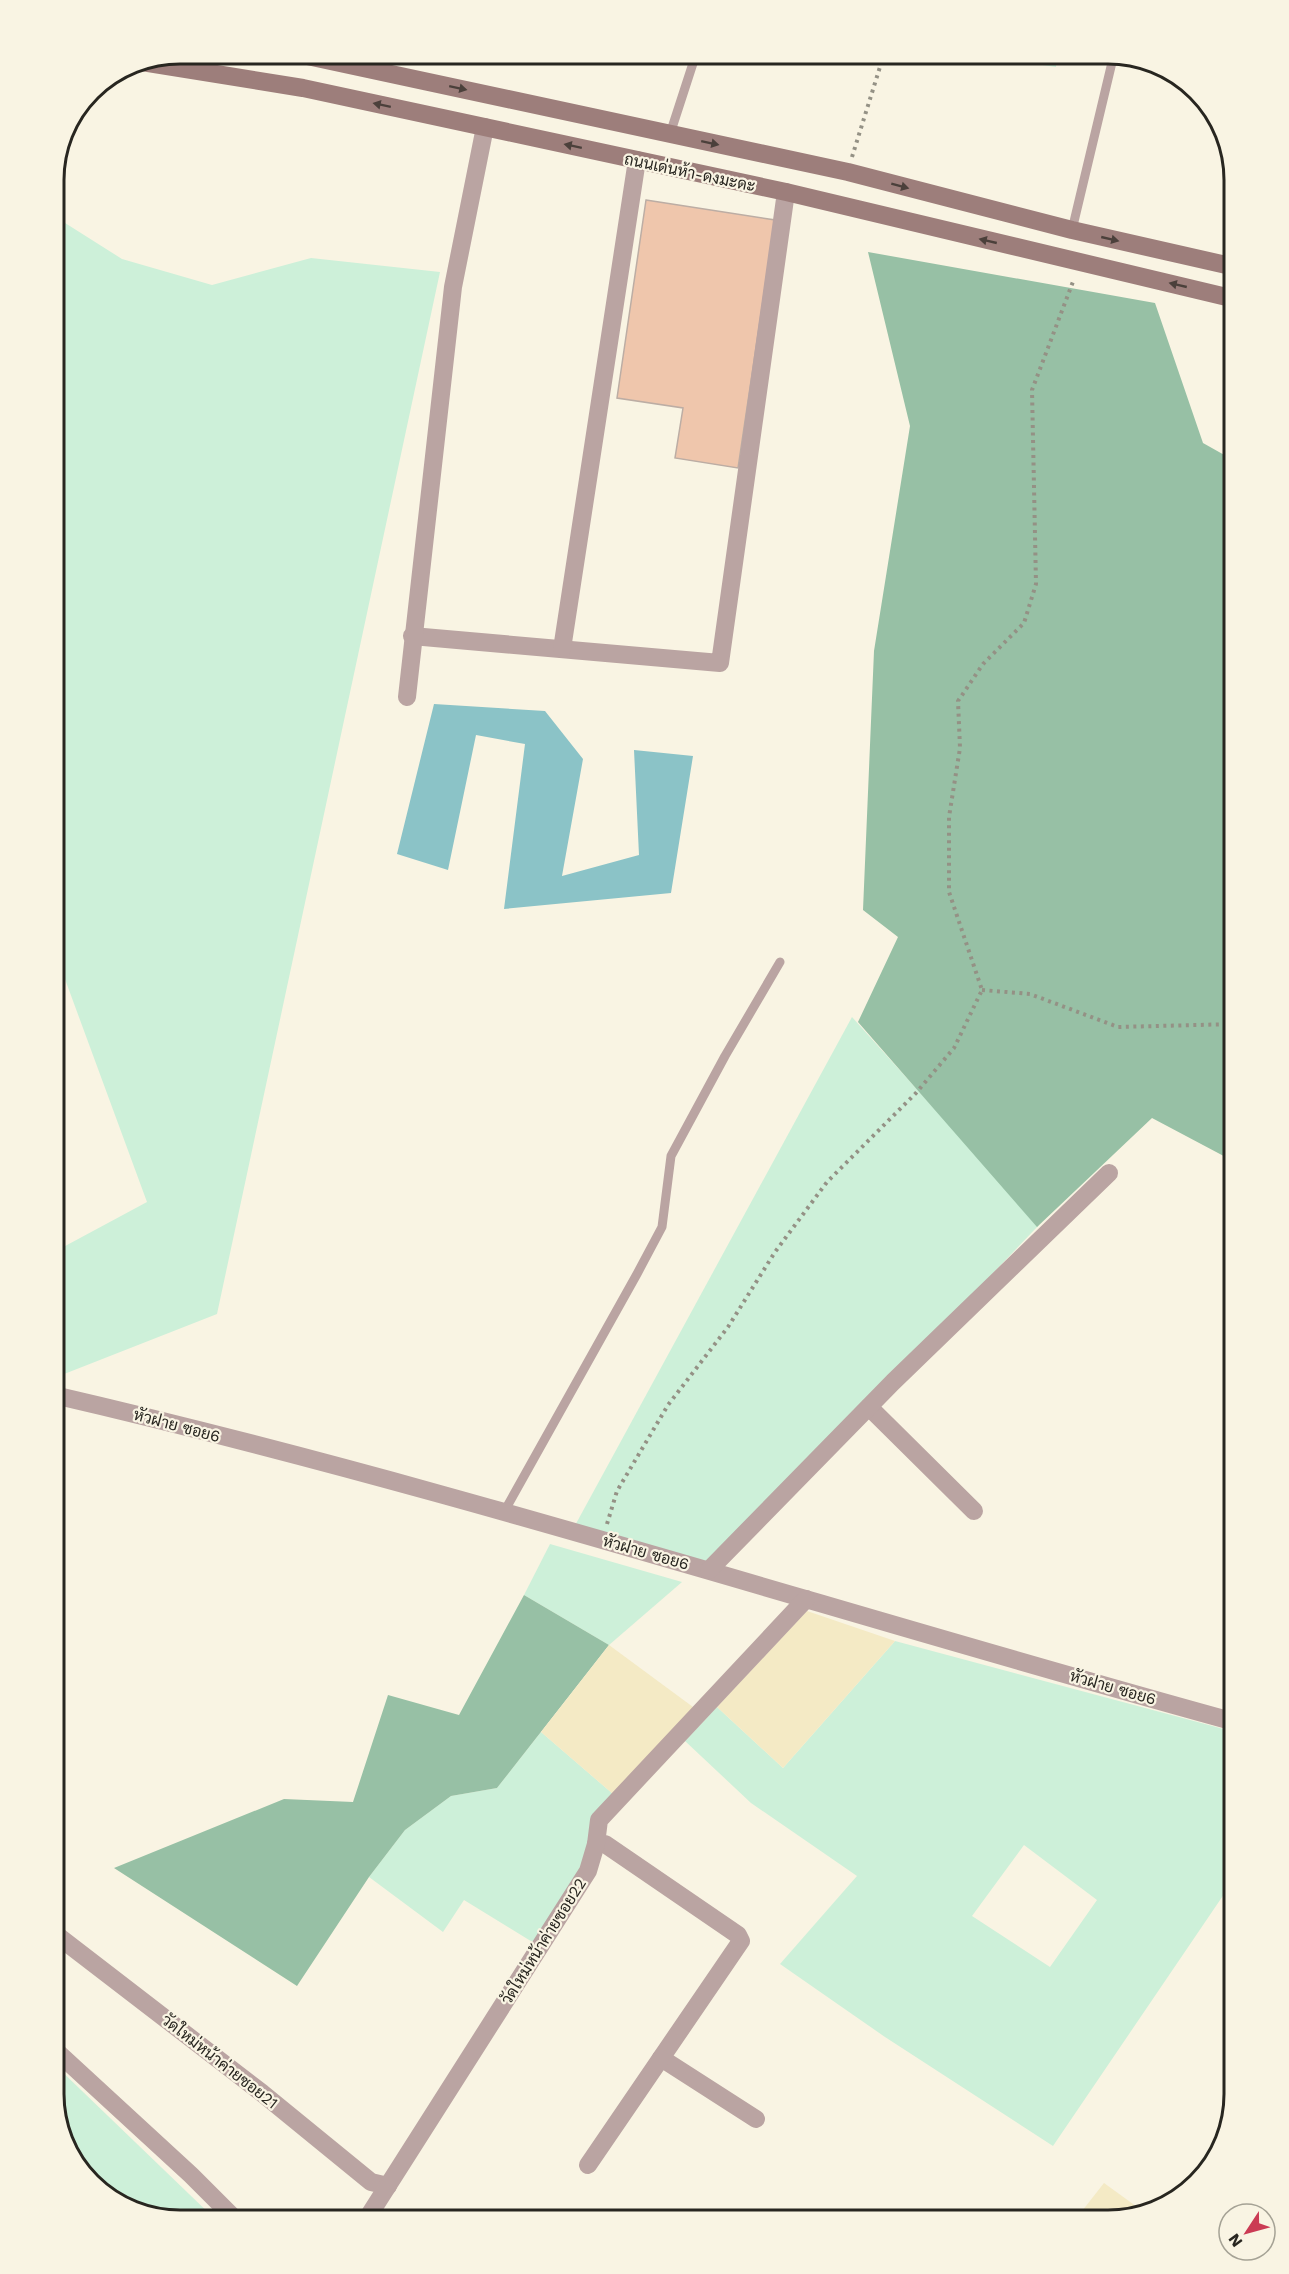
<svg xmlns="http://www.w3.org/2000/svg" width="1289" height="2274" viewBox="0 0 1289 2274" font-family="'Work Sans',Sarabun,sans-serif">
  <rect width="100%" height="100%" fill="#f9f4e3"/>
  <g fill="#cdf0d9" fill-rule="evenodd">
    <path d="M968,54H1057L1056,67Z"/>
    <path d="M54,216L122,259L212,285L311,258L440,272L217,1314L54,1378V1252L147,1202L62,971L54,972Z"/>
    <path d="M852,1017L1039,1225L709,1570L572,1531Z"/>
    <path d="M550,1544L682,1582L609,1645L524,1595Z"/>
    <path d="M895,1641L1235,1732V1878L1053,2146L885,2037L780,1964L857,1876L751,1803L685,1741L717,1707L783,1768ZM1024,1845L1097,1900L1050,1967L972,1916Z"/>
    <path d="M541,1732L613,1794L581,1872L534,1943L464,1900L443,1932L369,1877L405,1830L451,1796L497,1788Z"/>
    <path d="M54,2064L216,2220H173L110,2198L67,2149L54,2093Z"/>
  </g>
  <g fill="#97c0a5">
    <path d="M868,252L1155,303L1203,443L1235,461V1162L1152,1118L1037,1227L858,1022L898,937L863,910L874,651L910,426Z"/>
    <path d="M524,1595L609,1645L497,1788L451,1796L405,1830L369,1877L297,1986L114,1868L284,1799L353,1802L388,1695L459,1715Z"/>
  </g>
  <g fill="#f4eac5">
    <path d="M807,1611L895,1641L783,1768L717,1707Z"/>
    <path d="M609,1645L693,1707L613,1794L541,1732Z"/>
    <path d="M1104,2183L1144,2212L1108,2220H1075Z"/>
  </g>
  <path fill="#8bc3c7" d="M434,704L545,711L583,759L562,876L639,855L634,750L693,756L671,893L504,909L525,744L476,735L448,870L397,854Z"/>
  <path fill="#efc6ac" stroke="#bcada4" stroke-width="1.5" d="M646,200L775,220L738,468L675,458L683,408L617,398Z"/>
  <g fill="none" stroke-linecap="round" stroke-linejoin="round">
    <g stroke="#949185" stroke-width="4" stroke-dasharray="3 4.5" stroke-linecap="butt">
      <path d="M852,157L884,54"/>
      <path d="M982,990L1030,994L1118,1027L1235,1024"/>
      <path d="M607,1524L617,1491L668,1405L728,1327L775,1252L827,1182L916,1093L954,1048L982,990L949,892V817L960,748L958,701L983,664L1024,623L1036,584L1032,390L1074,279"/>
    </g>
    <g stroke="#baa4a2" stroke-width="9">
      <path d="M670,134L696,54"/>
      <path d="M1072,230L1114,54"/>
      <path d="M504,1512L637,1274L662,1227L671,1156L725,1056L780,962"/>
    </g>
    <g stroke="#baa4a2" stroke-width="18">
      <path d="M412,636L720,663L786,192"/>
      <path d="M562,649L637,160"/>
      <path d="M407,697L453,287L485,127"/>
      <path d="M54,1395C452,1487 841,1614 1235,1722"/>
      <path d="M869,1407L974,1511"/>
      <path d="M709,1570L893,1382L1109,1173"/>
      <path d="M54,1933L262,2093L371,2182L388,2186"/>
      <path d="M54,2049L191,2175L236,2220"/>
      <path d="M661,2058L756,2119"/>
      <path d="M588,2165L741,1941L738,1935L605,1844H596"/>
      <path d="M366,2220L588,1871L596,1844L599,1820L806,1599"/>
    </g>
    <g stroke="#9d7e7b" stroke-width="18">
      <path d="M298,54L848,172L1072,230L1235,267"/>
      <path d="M142,62L303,88L786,192L1235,299"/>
    </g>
  </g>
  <defs><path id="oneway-solid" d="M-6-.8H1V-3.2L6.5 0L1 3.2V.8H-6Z" transform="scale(1.5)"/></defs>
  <g fill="#4b403b">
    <use href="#oneway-solid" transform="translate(458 88) rotate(12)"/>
    <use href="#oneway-solid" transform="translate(382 105) rotate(-168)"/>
    <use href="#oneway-solid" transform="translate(710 143) rotate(12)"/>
    <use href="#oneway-solid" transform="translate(573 146) rotate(-168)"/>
    <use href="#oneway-solid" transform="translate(900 186) rotate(15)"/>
    <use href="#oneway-solid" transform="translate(1110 239) rotate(13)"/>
    <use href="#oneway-solid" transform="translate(988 241) rotate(-167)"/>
    <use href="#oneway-solid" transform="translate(1178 285) rotate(-167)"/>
  </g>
  <g text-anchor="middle" stroke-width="4.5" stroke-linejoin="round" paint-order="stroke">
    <g font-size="16" fill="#282620" stroke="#f9f4e3">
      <text transform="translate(690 172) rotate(12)" y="6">ถนนเด่นห้า-ดงมะดะ</text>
      <text transform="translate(177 1425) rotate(15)" y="6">หัวฝาย ซอย6</text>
      <text transform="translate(646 1552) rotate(16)" y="6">หัวฝาย ซอย6</text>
      <text transform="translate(1113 1687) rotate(16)" y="6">หัวฝาย ซอย6</text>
      <text transform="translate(543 1941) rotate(-58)" y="6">วัดใหม่หน้าค่ายซอย22</text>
      <text transform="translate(220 2061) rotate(38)" y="6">วัดใหม่หน้าค่ายซอย21</text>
    </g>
  </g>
  <path d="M0 0H1289V2274H0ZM180 64H1108A116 116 0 0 1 1224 180V2094A116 116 0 0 1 1108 2210H180A116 116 0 0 1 64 2094V180A116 116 0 0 1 180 64Z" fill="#f9f4e3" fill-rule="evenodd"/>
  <path fill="none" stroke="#282620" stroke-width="3" d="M180 64H1108A116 116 0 0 1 1224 180V2094A116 116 0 0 1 1108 2210H180A116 116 0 0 1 64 2094V180A116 116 0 0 1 180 64Z"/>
  <g transform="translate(1247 2232) rotate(234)"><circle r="28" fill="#f9f4e3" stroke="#a5a295" stroke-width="1.5"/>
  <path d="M0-4.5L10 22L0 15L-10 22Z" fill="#cb3b54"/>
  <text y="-9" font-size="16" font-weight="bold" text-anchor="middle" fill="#282620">N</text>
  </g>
</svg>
